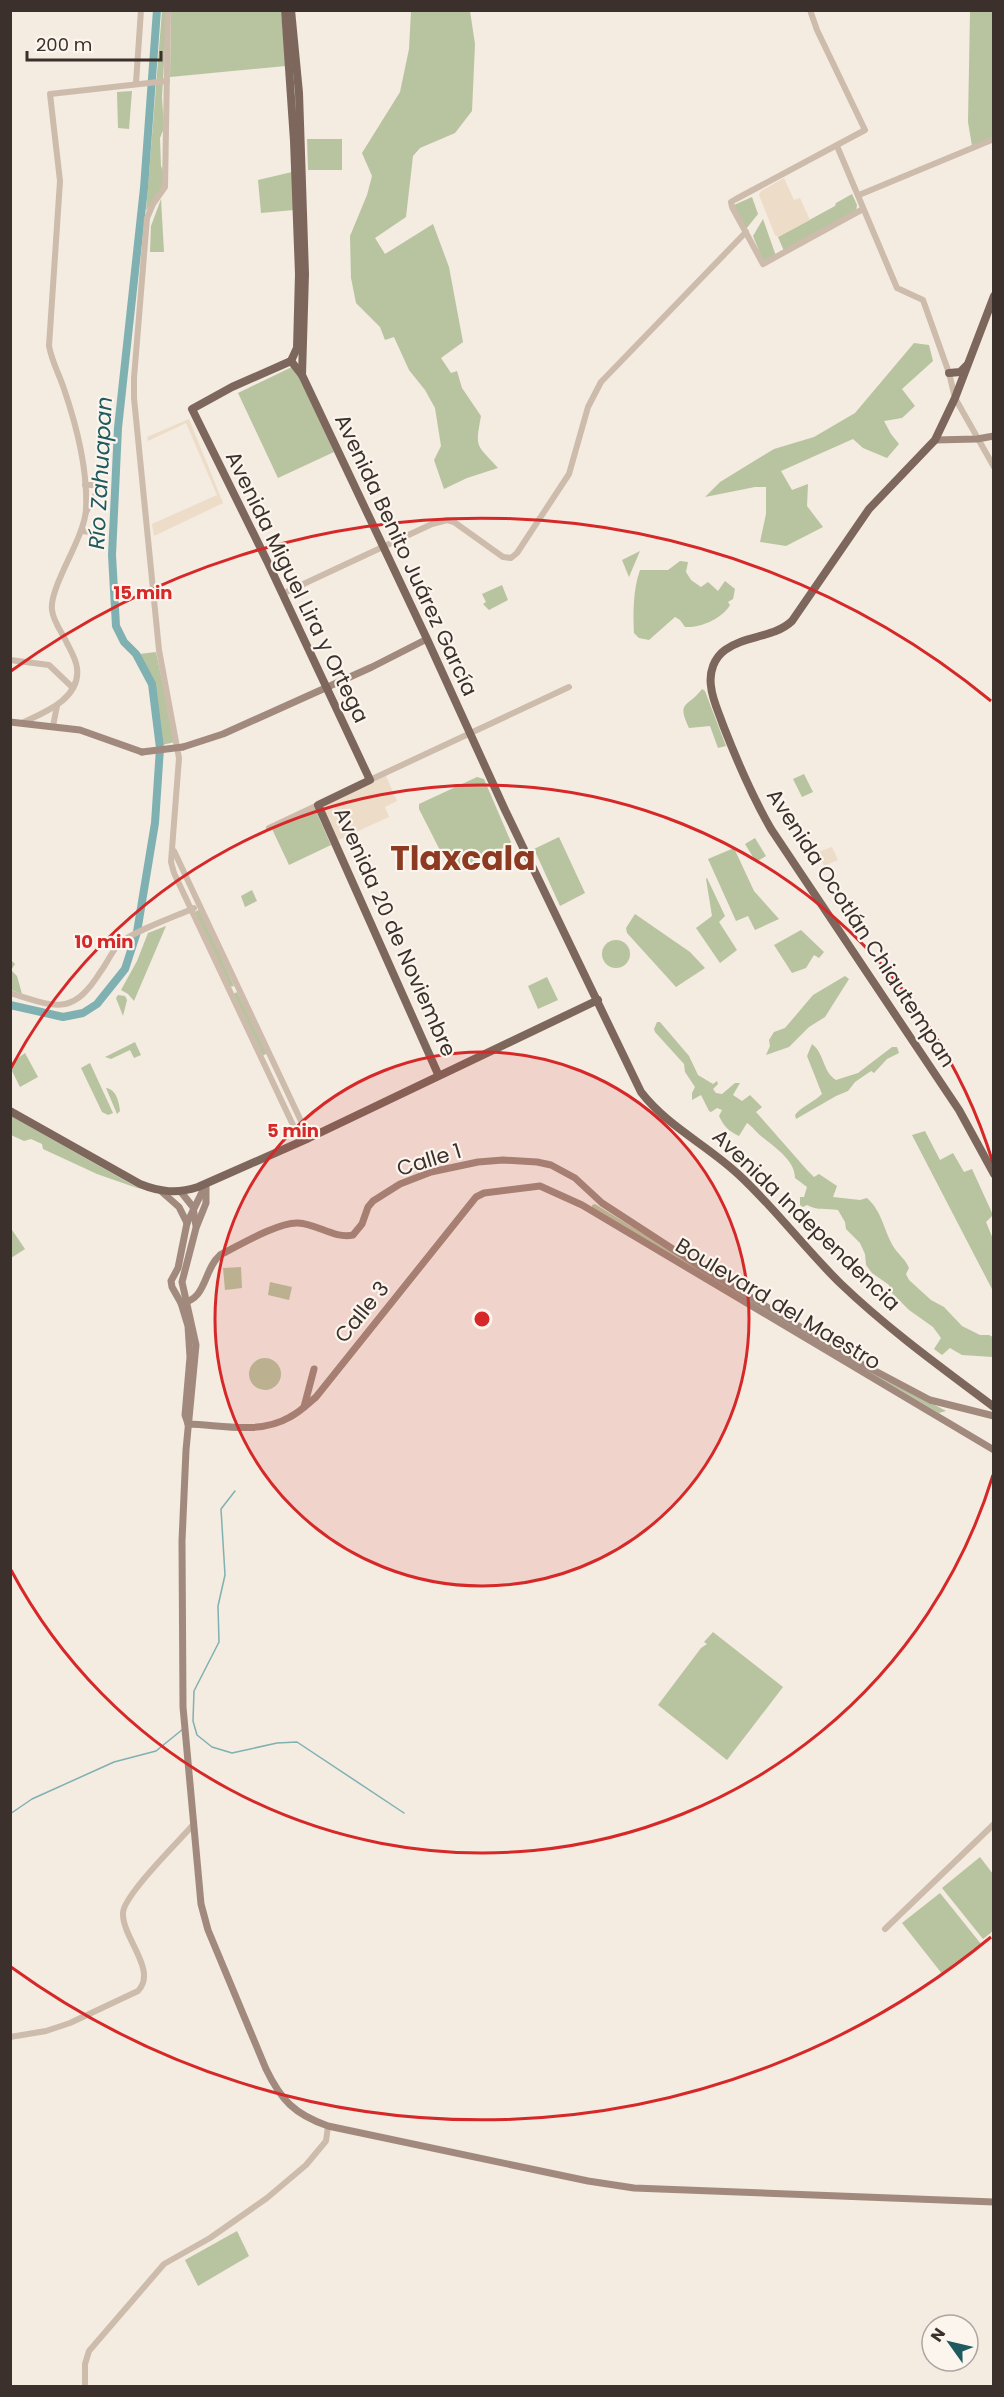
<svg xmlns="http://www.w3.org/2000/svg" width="1004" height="2397" viewBox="0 0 1004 2397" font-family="Poppins,sans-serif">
  <rect width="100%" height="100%" fill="#f4ebe1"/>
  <g fill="#b8c4a0">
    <path d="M162,11H167L162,97L164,128L160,138L161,166L164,172L165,183L146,211Z"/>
    <path d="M171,11H281L286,66L170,77Z"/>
    <path d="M411,11H470L475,44L472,111L455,133L420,148L413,156L406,217L375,238L385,254L433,224L449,267L463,342L441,358L451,373L457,371L462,388L481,416C475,449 476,443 498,468L467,478L444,489L434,460L441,446L435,408L425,390L409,370L394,337L385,340L380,327L356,303L351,278L350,236L367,195L372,176L362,153L400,92L409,49Z"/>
    <path d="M981,11H993V137L972,146L968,122L970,12Z"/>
    <path d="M132,91L129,129L118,128L117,92Z"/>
    <path d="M307,139H342V170H308Z"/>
    <path d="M292,172L294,210L261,213L258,180Z"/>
    <path d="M852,194L857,205L856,211L784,251L778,237L835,206L836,203Z"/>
    <path d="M752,197L758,214L746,229L734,205Z"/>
    <path d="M161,199L164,252H150L151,226Z"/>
    <path d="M763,219L776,256L764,263L753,236Z"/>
    <path d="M914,343L929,345L933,361L902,389L915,406L902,418L884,421L891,434L899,444L887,458L863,448L853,439L781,471L792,490L808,484L807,506L823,527L786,546L760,542L766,514V487H755L705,497L720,482L774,449L814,437L855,413Z"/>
    <path d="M294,366L334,452L278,478L238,393Z"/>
    <path d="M640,551L629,577L622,560Z"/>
    <path d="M680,561L688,562L686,572L691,580L701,587L708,582L718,591L725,581L735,589L733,599L728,602L730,605C722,619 700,628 685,627L680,620L675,617L649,640L639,638L634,633C633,614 633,589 640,570H668Z"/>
    <path d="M502,585L508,600L489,610L483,604L486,602L482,594Z"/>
    <path d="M156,652L175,742L162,745C159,711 154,684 139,654Z"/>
    <path d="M702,689L705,691L726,746L718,748L710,726L689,728C676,700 688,708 702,689Z"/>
    <path d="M804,774L813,792L802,797L793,779Z"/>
    <path d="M477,777L484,779L511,842L508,846L454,871L449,868L419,809V804Z"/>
    <path d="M315,809L331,845L289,865L272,829Z"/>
    <path d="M559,837L585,893L560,906L534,849Z"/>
    <path d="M755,838L766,856L756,862L745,844Z"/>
    <path d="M734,848L754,891L779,919L755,930L748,916L736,921L708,859Z"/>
    <path d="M707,878L725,916L719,922L737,950L720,963L696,928L712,916L706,879Z"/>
    <path d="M252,890L257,901L245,907L241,896Z"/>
    <path d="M200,909L234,986L230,987L195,912Z"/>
    <path d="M635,914L690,952L705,968L676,987L627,933L626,928Z"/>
    <path d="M166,926L134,1001L128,994L121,990L137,961L148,933Z"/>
    <path d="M801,930L824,952L819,958L814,955L806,968L792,973L774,945Z"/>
    <circle cx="616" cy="954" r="14"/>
    <path d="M11,960L15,964L11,970L17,976L22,994L11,990Z"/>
    <path d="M845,976L849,979L825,1017L809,1027L789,1047L766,1055L770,1046L769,1040L774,1032L785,1028L813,995Z"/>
    <path d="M547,977L558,1000L538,1009L528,986Z"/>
    <path d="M237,992L268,1053L262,1056L233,994Z"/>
    <path d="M118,995L125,996L127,1000L123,1016L116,998Z"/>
    <path d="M657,1022H660L689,1056L698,1075L713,1084L717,1081L718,1084L713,1089L716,1093L722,1094L735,1083H740L733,1095L742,1101L750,1095L762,1107L756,1112L807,1170L814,1177L819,1174L837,1186L833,1197L860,1200L867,1198C883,1212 884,1233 895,1249C900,1256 906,1260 909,1268L906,1274L909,1280L931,1300L944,1307L962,1326L980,1335H989L993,1337V1357L962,1355L950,1348L942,1355L934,1349L941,1338L933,1327L909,1310L890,1291L889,1285L872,1273L866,1265L865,1254L860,1243L846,1229L845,1222L838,1210C827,1208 817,1211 807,1205L803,1207L800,1205V1197H804L807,1187L795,1178C795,1160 774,1147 761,1136C756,1132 753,1127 747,1123L739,1136C729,1131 724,1127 719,1116L722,1110L717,1108L711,1112L709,1111L701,1095L692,1100V1093L695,1087L685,1072L684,1064L655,1032L654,1029Z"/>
    <path d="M135,1042L141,1055L134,1058L130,1050L111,1059L105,1057Z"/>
    <path d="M812,1044C825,1054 822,1071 836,1080L858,1073L892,1047H897L899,1053L887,1059L874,1073L871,1071L855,1082L848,1091L836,1096L796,1119L795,1115C802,1106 814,1102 822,1094L807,1056Z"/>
    <path d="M25,1053L38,1077L20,1087L11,1069V1063Z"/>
    <path d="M90,1063L113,1113L108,1115L102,1112L81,1068Z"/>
    <path d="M106,1088C116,1089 119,1102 120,1111L117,1114Z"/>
    <path d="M11,1116L140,1189L97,1174L43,1149L42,1144L31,1139L24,1141L11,1135Z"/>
    <path d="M925,1131L940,1160L953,1153L964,1172L972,1169L993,1215L986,1222L993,1239V1291L912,1135Z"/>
    <path d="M595,1204L807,1335L946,1411L939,1413L592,1209V1205Z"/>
    <path d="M10,1227L25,1249L11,1258H10Z"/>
    <path d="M241,1267L242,1288L225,1290L223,1268Z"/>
    <path d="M270,1282L292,1287L289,1300L268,1295Z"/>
    <circle cx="265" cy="1374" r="16"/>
    <path d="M713,1632L783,1687L727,1760L658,1705L701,1648L707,1644L704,1642Z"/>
    <path d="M980,1857L993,1874V1931L983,1939L942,1888Z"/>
    <path d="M940,1893L981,1944L943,1975L902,1923Z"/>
    <path d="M237,2231L249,2256L198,2286L185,2260Z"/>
  </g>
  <g fill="#ecdcc8">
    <path d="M784,178L794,200L800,198L810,220L778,237L775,235L759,195L761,191Z"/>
    <path d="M189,419L223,503L154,536L152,524L217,495L186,423L148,441L147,437Z"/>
    <path d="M383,775L386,776L397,801L385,807L389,817L338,840L320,806Z"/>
    <path d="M832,847L838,860L824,866L818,852Z"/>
  </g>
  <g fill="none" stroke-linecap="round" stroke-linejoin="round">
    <g stroke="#7fb0b2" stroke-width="1.5">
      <path d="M235,1491L221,1509L225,1575L218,1606L219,1642L194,1691L193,1721L197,1735L212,1747L232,1753L277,1743L297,1742L404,1813"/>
      <path d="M10,1814L32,1799L114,1762L156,1751L183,1729"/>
    </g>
    <path stroke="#7fb0b2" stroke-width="8" d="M10,1005L63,1017L83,1013L97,1004L125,969L137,932L155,823L160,748L152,684L136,654L124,642L116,626L112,555L118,428L144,188L157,10"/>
    <g stroke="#cdbbac" stroke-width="6">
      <path d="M168,10L165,187L153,204L147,218L134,378V398L159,650L179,758L171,862L174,873L301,1142"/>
      <path d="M810,10L817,30L865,130L736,199L731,202L732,207L763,264L863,209"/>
      <path d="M136,83L141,10"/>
      <path d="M837,146L897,288L923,300L949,373L955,398L994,467"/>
      <path d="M859,195L994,139"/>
      <path d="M85,485H98"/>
      <path d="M86,512L97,492"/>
      <path d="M81,531L92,532L97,535"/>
      <path d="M282,594L432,524L447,520L454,522L503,557L511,558L517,553L569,474L588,407L601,382L746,232"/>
      <path d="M10,660L49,665L72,687"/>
      <path d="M22,723C43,713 81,699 77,668C76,658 69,648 65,639C60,630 53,620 52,610C49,587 84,539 86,510C88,470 77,427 64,389C59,374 52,362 49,346L60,181L50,94L167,81"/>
      <path d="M53,726L57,706"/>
      <path d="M370,780L569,687"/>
      <path d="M269,828L318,805"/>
      <path d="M174,851L309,1138"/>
      <path d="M10,993C56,1007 72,1017 101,971C107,963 112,951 119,944C131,932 177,916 194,908"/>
      <path d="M885,1929L994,1824"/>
      <path d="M10,2037L46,2031L70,2023L138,1991C158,1970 122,1938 123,1913C123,1896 179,1841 192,1826"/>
      <path d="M85,2386V2364L89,2351L164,2264L210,2238L267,2198L306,2165L326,2141L328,2126"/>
    </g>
    <g stroke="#a18a7d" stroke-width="7">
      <path d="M935,440L977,439L994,436"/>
      <path d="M10,722L80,730L142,752"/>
      <path d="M183,747L223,734L372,667L427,639"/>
      <path d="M206,1184V1203L196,1228L182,1282L196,1345L186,1450L182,1541L183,1707L201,1904L208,1930L266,2069C281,2100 294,2114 328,2126L588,2181L634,2188L994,2202"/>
      <path d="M162,1192L179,1207L187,1223"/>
      <path d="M181,1192L193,1207L196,1226"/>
      <path d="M181,1303C207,1300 203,1270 220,1255C238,1246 278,1222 298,1223C318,1224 334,1239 353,1235L362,1224L368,1207L373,1201L400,1184L431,1172L478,1162L503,1160L537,1162L551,1165L575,1178L602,1203L702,1268L862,1364L930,1400L994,1416"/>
      <path d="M304,1407L314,1369"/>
      <path d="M188,1424C222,1425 259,1435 290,1417C300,1412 308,1404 316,1397L476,1197L484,1193L540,1186L582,1205L994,1450"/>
      <path d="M188,1424L185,1415L190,1357L188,1326L181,1303L172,1287L171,1281L178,1268L187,1223L206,1184"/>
    </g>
    <g stroke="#7d675c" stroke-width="8">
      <path d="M285,10L294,141L299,274L297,348L291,361"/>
      <path d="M291,10L299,93L305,274L302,375"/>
      <path d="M994,296L955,398L935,440L869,509L792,621C774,638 745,635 725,650C714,658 709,672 711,686C712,699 719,713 723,725C737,761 752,796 771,829L959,1110L994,1174"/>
      <path d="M291,361L302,375L427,639L505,810L641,1092C667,1126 707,1145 738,1174C775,1208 805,1249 841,1284C888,1329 942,1368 994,1407"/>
      <path d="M291,361L232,387L192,409L268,563L370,780L318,805L438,1074"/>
      <path d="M949,373L960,372L966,366"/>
      <path d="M10,1111L140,1184C160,1192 177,1194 198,1187L309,1138L598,1000"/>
    </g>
    <path stroke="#a18a7d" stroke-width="7" d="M142,752L183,747"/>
  </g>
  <circle cx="482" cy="1319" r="267" fill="#d62828" fill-opacity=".12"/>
  <g fill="none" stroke="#d62828" stroke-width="3">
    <circle cx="482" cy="1319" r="267"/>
    <path d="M993 1475A534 534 0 0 1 11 1570M11 1068A534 534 0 0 1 993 1163"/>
    <path d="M991 1937A801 801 0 0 1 11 1967M11 671A801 801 0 0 1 991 701"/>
  </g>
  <g text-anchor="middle" stroke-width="4.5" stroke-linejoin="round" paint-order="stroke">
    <g font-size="21" fill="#3b302b" stroke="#fbf5ee">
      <text transform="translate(406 555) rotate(65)" y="7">Avenida Benito Juárez García</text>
      <text transform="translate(297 587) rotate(64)" y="7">Avenida Miguel Lira y Ortega</text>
      <text transform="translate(861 928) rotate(57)" y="7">Avenida Ocotlán Chiautempan</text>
      <text transform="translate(395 932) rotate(66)" y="7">Avenida 20 de Noviembre</text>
      <text transform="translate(429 1160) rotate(-17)" y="7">Calle 1</text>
      <text transform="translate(806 1220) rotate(44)" y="7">Avenida Independencia</text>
      <text transform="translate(778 1304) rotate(31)" y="7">Boulevard del Maestro</text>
      <text transform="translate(362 1312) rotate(-51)" y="7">Calle 3</text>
    </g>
    <g font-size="22" font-style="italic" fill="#1f5a5e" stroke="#fbf5ee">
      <text transform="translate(100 473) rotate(-87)" y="8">Río Zahuapan</text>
    </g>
    <g font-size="33" font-weight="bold" fill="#8c3b22" stroke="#fbf5ee">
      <text x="463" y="870">Tlaxcala</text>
    </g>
  </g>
  <circle cx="482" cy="1319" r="9" fill="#d62828" stroke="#fbf5ee" stroke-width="3"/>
  <g font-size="18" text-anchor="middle" font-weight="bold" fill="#d62828" stroke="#fbf5ee" stroke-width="4.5" stroke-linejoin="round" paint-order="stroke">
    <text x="143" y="599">15 min</text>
    <text x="104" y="948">10 min</text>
    <text x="293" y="1137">5 min</text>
  </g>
  <rect width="1004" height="2397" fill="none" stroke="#3b302b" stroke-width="24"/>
  <g transform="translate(950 2343) rotate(304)"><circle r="28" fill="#fbf5ee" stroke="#aea6a0" stroke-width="1.5"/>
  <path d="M0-4.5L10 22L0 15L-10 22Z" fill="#1f5a5e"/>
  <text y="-9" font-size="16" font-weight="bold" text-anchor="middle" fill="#3b302b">N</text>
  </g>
  <path d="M27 51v9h134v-9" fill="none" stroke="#3b302b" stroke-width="3"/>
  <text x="36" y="51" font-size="18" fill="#3b302b" stroke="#fbf5ee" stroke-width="4.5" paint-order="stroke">200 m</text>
</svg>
